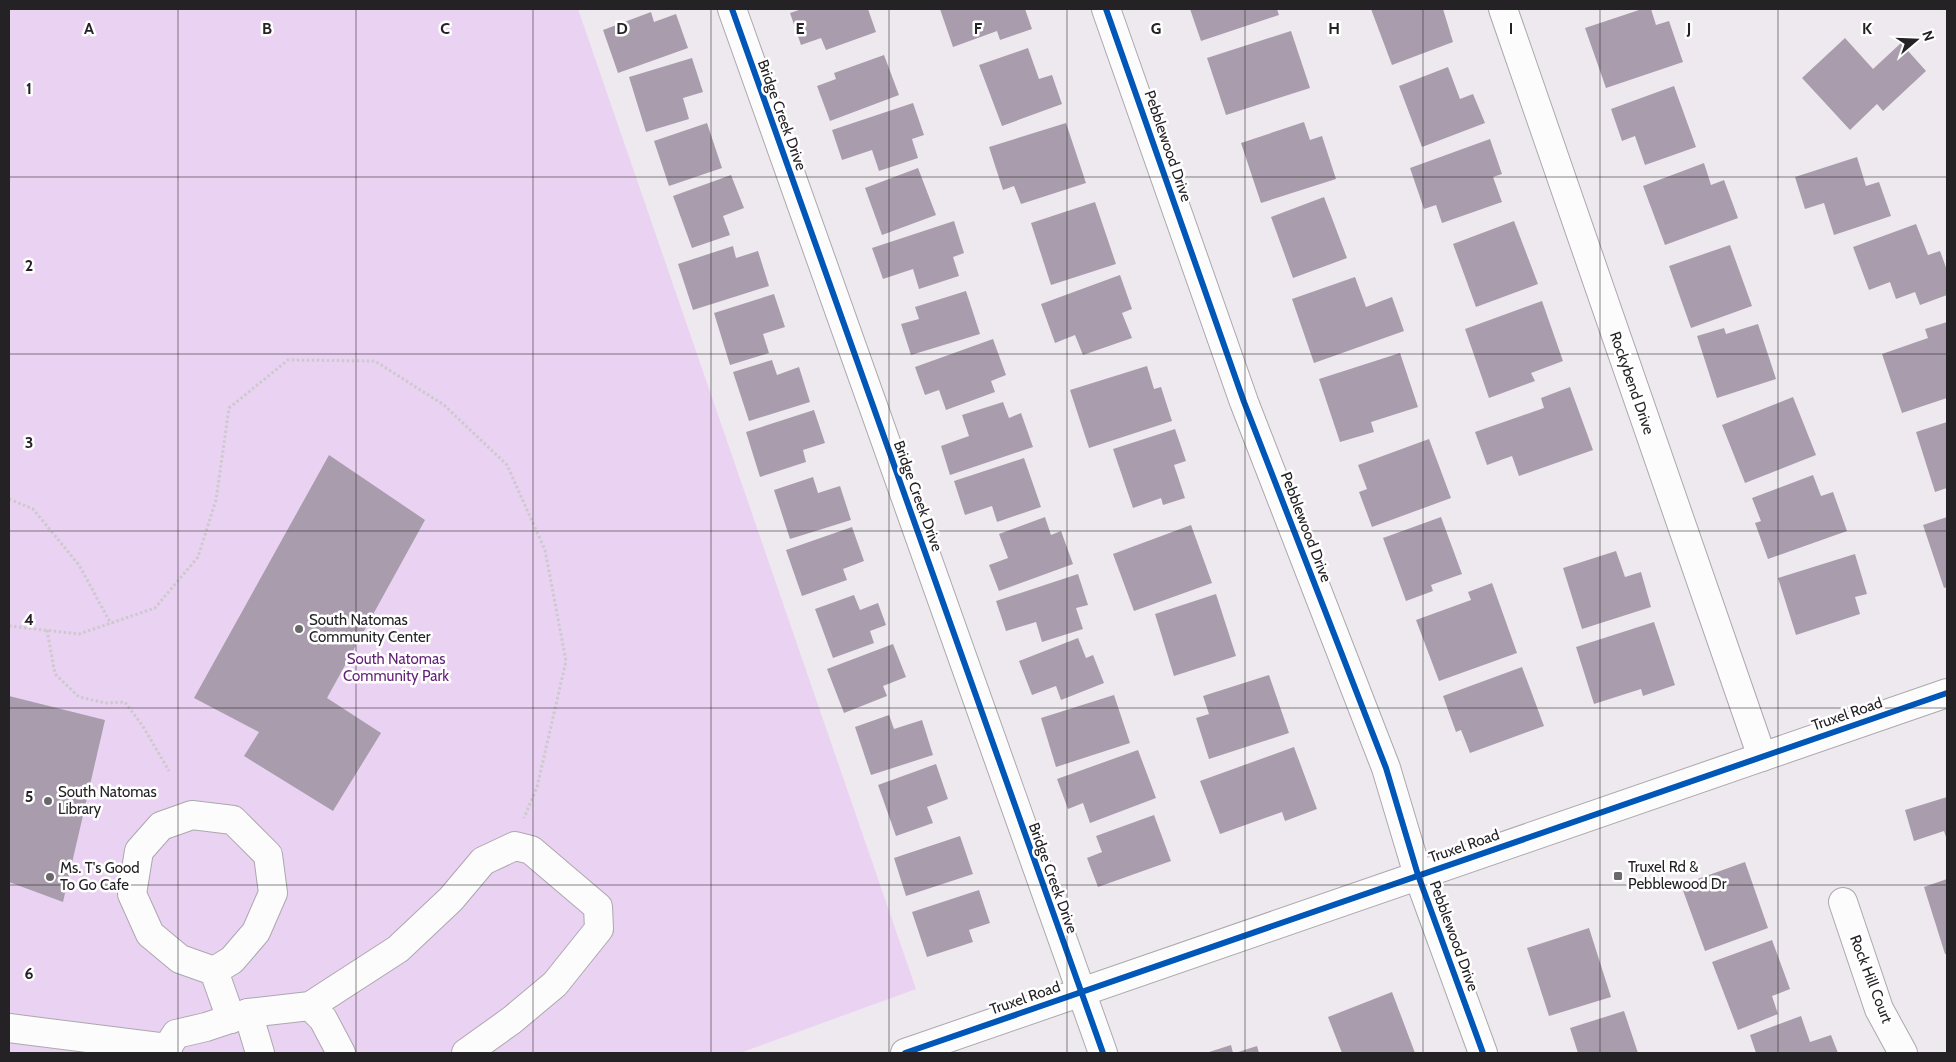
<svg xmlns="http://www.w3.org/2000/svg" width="1956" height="1062" viewBox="0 0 1956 1062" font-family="Cabin,sans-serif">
  <rect width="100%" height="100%" fill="#eee9ef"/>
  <path fill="#ead2f2" d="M9,9H578L916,989L740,1053H9Z"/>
  <g fill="#a99dad">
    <path d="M802,9H868L876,32L826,50L821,38L801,45L790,13Z"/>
    <path d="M940,9H1025L1032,29L1000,40L997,31L953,47Z"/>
    <path d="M1190,9H1277L1279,15L1201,41Z"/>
    <path d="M1371,9H1443L1453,42L1392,65Z"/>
    <path d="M1642,9H1651L1656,25L1669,21L1683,62L1606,88L1585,28Z"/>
    <path d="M651,12L654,22L676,14L688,48L618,73L603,30Z"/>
    <path d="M1291,31L1310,88L1226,115L1207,58Z"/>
    <path d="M1845,38L1873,69L1901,43L1926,71L1883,111L1877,104L1850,130L1802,78Z"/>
    <path d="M1028,48L1039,79L1052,75L1062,104L1002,126L979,65Z"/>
    <path d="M884,55L899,95L830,121L817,86L836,79L834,73Z"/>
    <path d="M692,58L703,92L683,98L689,119L646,132L629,77Z"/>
    <path d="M1448,67L1460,99L1473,94L1485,123L1422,147L1399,86Z"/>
    <path d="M1674,86L1696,147L1645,165L1635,136L1622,141L1611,109Z"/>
    <path d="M913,103L924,135L912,139L918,158L879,171L872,150L842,160L832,130Z"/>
    <path d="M1304,122L1310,140L1322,136L1336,179L1261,203L1241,143Z"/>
    <path d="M707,123L722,168L669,186L654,141Z"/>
    <path d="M1066,123L1086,183L1021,204L1014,186L1003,190L989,147Z"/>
    <path d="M1490,139L1502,174L1493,177L1502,202L1442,223L1436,205L1424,209L1410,168Z"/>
    <path d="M1857,157L1866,186L1879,182L1891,216L1834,235L1824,203L1805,209L1795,177Z"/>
    <path d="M1704,163L1711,185L1724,180L1738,218L1665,245L1643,186Z"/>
    <path d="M918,168L936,215L882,235L865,188Z"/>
    <path d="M731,175L744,208L723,216L730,235L692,248L673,196Z"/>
    <path d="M1324,197L1347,258L1293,278L1271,217Z"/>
    <path d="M1095,202L1116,264L1051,285L1031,223Z"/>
    <path d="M954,221L964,253L953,257L959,276L919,289L913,269L883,279L872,248Z"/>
    <path d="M1514,221L1538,284L1476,307L1453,244Z"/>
    <path d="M1916,224L1928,255L1940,251L1947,270V295L1920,305L1915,292L1896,299L1890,282L1869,290L1853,247Z"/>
    <path d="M1730,245L1752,306L1691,328L1669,266Z"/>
    <path d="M733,246L736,258L758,251L769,286L693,310L678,264Z"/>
    <path d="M1120,275L1132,309L1122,313L1132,338L1083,355L1075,335L1055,343L1041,304Z"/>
    <path d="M1355,277L1366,307L1392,297L1404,331L1314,363L1292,299Z"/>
    <path d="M966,291L980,334L911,355L901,324L919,319L915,307Z"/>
    <path d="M774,294L785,327L763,334L769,353L730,365L714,313Z"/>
    <path d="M1542,301L1563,361L1531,373L1535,381L1489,398L1465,329Z"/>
    <path d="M1947,322V398L1902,413L1882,354L1928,338L1925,329Z"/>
    <path d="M1758,324L1776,379L1717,398L1697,336L1724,328L1726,334Z"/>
    <path d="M993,339L1006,375L991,381L995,392L946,410L939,390L925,395L915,367Z"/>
    <path d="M1400,353L1418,407L1371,422L1374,432L1340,442L1319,379Z"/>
    <path d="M772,360L777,375L799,367L810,402L749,421L733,372Z"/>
    <path d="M1147,366L1154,389L1161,387L1172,421L1089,448L1070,390Z"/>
    <path d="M1570,387L1593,450L1519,476L1512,456L1487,465L1475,432L1544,408L1541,398Z"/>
    <path d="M1793,397L1816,455L1745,483L1722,425Z"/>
    <path d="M1003,402L1009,418L1021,413L1033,447L950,475L941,446L969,436L962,415Z"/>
    <path d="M814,410L825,443L803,450L806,462L760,477L746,432Z"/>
    <path d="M1947,422V488L1935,492L1916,432Z"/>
    <path d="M1175,429L1186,461L1174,465L1185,498L1163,505L1161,498L1133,508L1113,449Z"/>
    <path d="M1429,439L1451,498L1372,527L1359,492L1367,489L1358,465Z"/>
    <path d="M329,455L425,520L327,698L381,733L333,811L244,756L259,732L194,698Z"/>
    <path d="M1024,458L1041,507L997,522L992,506L965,515L954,481Z"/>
    <path d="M1813,475L1821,496L1833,492L1847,531L1768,559L1755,523L1761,521L1752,498Z"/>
    <path d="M813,477L818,493L840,486L851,520L790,539L774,490Z"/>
    <path d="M1045,517L1051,535L1061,531L1073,564L999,591L989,565L1008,558L999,534Z"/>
    <path d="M1441,517L1462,574L1431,585L1433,591L1406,601L1383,538Z"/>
    <path d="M1947,517V587L1944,588L1923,525Z"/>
    <path d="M1191,525L1212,583L1134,611L1113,554Z"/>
    <path d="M852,527L864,561L843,569L847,580L802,596L786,550Z"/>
    <path d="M1616,551L1625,577L1641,572L1651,607L1582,629L1563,568Z"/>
    <path d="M1855,554L1867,594L1855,597L1860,614L1796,635L1778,578Z"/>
    <path d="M1078,574L1088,605L1076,608L1083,629L1042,642L1036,622L1006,631L996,601Z"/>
    <path d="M1492,583L1517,653L1439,681L1416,620L1471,600L1468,592Z"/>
    <path d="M1216,594L1236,656L1174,676L1155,614Z"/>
    <path d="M854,595L860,610L878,603L886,625L870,631L874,643L833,658L815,609Z"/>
    <path d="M1654,622L1675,685L1643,696L1641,689L1594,704L1576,647Z"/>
    <path d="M1078,638L1086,658L1093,655L1104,683L1061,700L1056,686L1032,695L1019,661Z"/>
    <path d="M893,644L906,677L883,686L887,696L844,713L827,669Z"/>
    <path d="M1522,667L1544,726L1470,753L1461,730L1456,732L1443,696Z"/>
    <path d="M1269,675L1289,733L1209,759L1196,718L1209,714L1203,696Z"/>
    <path d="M1114,695L1130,743L1056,767L1041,718Z"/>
    <path d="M9,696L105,720L63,902L9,882Z"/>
    <path d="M889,715L894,729L922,720L933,755L871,775L855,727Z"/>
    <path d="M1294,747L1317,809L1285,821L1282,812L1220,834L1200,781Z"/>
    <path d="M1138,750L1156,798L1090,823L1083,803L1068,809L1057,779Z"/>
    <path d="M936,764L948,799L927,807L933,823L896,836L878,785Z"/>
    <path d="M1947,797V840L1944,831L1914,841L1905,810Z"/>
    <path d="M1154,815L1171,861L1098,887L1087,858L1102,852L1096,836Z"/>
    <path d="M960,836L973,874L906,896L894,858Z"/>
    <path d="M1745,862L1768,928L1705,951L1681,885Z"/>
    <path d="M1947,879V954H1945L1924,887Z"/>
    <path d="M979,890L990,923L969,930L973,942L927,957L912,912Z"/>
    <path d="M1589,928L1611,997L1549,1016L1527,948Z"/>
    <path d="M1772,940L1790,989L1772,996L1778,1014L1738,1030L1712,962Z"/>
    <path d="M1392,992L1415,1053H1342L1328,1017Z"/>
    <path d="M1624,1011L1638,1053H1578L1570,1028Z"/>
    <path d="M1801,1016L1810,1042L1831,1035L1838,1053H1756L1750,1035Z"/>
    <path d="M1231,1045L1233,1053H1206Z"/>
    <path d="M1257,1046L1259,1053H1235Z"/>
  </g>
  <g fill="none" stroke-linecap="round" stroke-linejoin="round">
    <g stroke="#aca8ad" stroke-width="30">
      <g id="minor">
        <path d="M732,9L1103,1053"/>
        <path d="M1106,9L1244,402L1386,768L1418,875L1483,1053"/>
        <path d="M1503,9L1762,757"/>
        <path d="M1843,902L1879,1009L1903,1053"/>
        <path d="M214,971L232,960L256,932L273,893L268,855L233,820L192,815L161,826L139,851L132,894L150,934L180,959L214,971L231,1019"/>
        <path d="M310,1006L323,1019L341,1053"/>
        <path d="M9,1028L167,1048"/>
        <path d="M168,1053L167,1048L176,1034L206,1027L248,1013"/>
        <path d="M260,1053L248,1013L310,1006L398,949L451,899L483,861L515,846L531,850L598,907L599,929L555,984L512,1020L466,1053"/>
      </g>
    </g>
    <g stroke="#aca8ad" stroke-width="30">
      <path id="major" d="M905,1053L1947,693"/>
    </g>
    <g stroke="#cccacd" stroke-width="3" stroke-dasharray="2.5 2.5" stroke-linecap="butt">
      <path d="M9,499L33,509L79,565L111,624"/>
      <path d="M9,626L79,634L155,608L198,557L216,500L229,408L288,360L375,361L444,405L507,465L545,550L566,661L537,787L524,818"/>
      <path d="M47,630L55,674L79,697L106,703L125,702L144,728L169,771"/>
    </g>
    <use href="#minor" stroke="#fcfcfd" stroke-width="28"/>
    <use href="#major" stroke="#fcfcfd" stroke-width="28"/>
    <g stroke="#fff" stroke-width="9">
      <g id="cycleway">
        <path d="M732,9L1103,1053"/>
        <path d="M1106,9L1244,402L1386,768L1418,875L1483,1053"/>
        <path d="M905,1053L1947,693"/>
      </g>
    </g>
    <use href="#cycleway" stroke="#0057b8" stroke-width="6"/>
  </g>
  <path fill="none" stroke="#252226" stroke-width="1" stroke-opacity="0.55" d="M178,9V1053M356,9V1053M533,9V1053M711,9V1053M889,9V1053M1067,9V1053M1245,9V1053M1423,9V1053M1600,9V1053M1778,9V1053M9,177H1947M9,354H1947M9,531H1947M9,708H1947M9,885H1947"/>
  <g fill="#6b686c" stroke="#fff" stroke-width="2">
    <circle cx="299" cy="629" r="5"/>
    <circle cx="48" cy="801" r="5"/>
    <rect x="1613" y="871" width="10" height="10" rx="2.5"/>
    <circle cx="50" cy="877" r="5"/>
  </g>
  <g text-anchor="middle" stroke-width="5" stroke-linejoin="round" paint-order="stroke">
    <g font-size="15" fill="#252226" stroke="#fff">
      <text transform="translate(782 115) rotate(70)" y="5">Bridge Creek Drive</text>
      <text transform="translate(1168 146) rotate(71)" y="5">Pebblewood Drive</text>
      <text transform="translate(1632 383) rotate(71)" y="5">Rockybend Drive</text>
      <text transform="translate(918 496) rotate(70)" y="5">Bridge Creek Drive</text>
      <text transform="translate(1306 527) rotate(69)" y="5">Pebblewood Drive</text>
      <text transform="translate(1847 714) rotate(-19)" y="5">Truxel Road</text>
      <text transform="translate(1464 846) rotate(-19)" y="5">Truxel Road</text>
      <text transform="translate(1053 878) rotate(70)" y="5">Bridge Creek Drive</text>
      <text transform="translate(1454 936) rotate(70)" y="5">Pebblewood Drive</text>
      <text transform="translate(1871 979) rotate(69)" y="5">Rock Hill Court</text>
      <text transform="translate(1025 998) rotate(-19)" y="5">Truxel Road</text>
    </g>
    <g font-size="15" fill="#252226" stroke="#fff" text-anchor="start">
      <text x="309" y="625">South Natomas<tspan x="309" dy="17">Community Center</tspan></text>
      <text x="58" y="797">South Natomas<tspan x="58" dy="17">Library</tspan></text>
      <text x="1628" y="872">Truxel Rd &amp;<tspan x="1628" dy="17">Pebblewood Dr</tspan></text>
      <text x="60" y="873">Ms. T's Good<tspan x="60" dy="17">To Go Cafe</tspan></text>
    </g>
    <g font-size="15" fill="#611f75" stroke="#fff">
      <text x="396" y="664">South Natomas<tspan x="396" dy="17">Community Park</tspan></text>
    </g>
  </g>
  <g font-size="16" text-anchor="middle" font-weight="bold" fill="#252226" stroke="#fff" stroke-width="5" stroke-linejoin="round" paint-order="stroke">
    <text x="89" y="34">A</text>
    <text x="267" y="34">B</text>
    <text x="445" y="34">C</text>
    <text x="622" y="34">D</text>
    <text x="800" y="34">E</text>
    <text x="978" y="34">F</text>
    <text x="1156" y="34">G</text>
    <text x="1334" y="34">H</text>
    <text x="1511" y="34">I</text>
    <text x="1689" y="34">J</text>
    <text x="1867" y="34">K</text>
    <text x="29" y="94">1</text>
    <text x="29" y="271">2</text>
    <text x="29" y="448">3</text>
    <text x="29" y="625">4</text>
    <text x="29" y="802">5</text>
    <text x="29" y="979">6</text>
  </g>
  <rect width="1956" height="1062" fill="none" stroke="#252226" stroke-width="20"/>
  <g transform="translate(1916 40) rotate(71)" stroke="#ffffff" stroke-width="4" paint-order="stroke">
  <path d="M0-4L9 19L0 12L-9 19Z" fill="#252226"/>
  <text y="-8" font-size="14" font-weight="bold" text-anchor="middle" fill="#252226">N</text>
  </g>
</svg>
